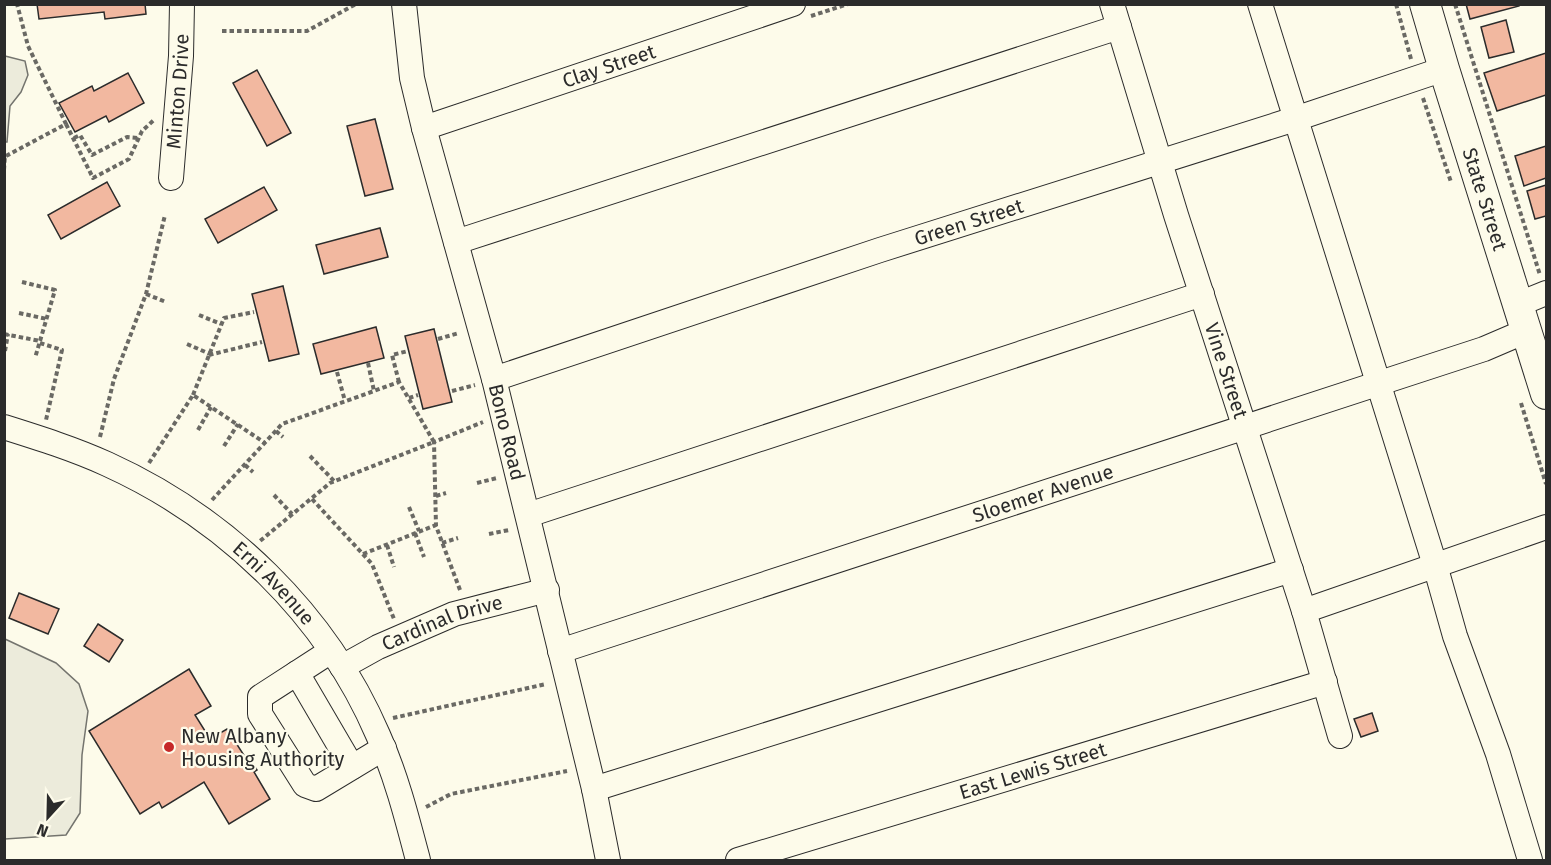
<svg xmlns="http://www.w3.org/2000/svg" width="1551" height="865" viewBox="0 0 1551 865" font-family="'Fira Sans',sans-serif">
  <rect width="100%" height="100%" fill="#fdfbea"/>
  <g fill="#ecebdb" stroke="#74746e" stroke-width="1.5">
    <path d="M5,56L25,61L28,75L21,92L10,106L7,142H4Z"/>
    <path d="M5,639L56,663L79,684L88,711L82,755L80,813L66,835L5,839Z"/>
  </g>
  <g fill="#f2b8a0" stroke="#2b2b2b" stroke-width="1.5">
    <path d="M37,4H145L146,14L105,19L104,12L39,19Z"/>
    <path d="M1466,4H1519V6L1470,19Z"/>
    <path d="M1506,20L1514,52L1489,58L1481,27Z"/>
    <path d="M1546,53V95L1497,111L1484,73Z"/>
    <path d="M257,70L291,133L267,146L233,83Z"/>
    <path d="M128,73L144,103L109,122L106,116L75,132L59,103L92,86L94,91Z"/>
    <path d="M375,119L393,189L365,196L347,126Z"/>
    <path d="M1546,146V178L1524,186L1515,156Z"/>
    <path d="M107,182L120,206L61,239L48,215Z"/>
    <path d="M1546,185V216L1535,219L1527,191Z"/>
    <path d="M264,187L277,210L218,243L205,219Z"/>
    <path d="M380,228L388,257L324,274L316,245Z"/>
    <path d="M283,286L299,354L269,361L252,294Z"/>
    <path d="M376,327L384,358L321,374L313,344Z"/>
    <path d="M434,329L452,402L423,409L405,336Z"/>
    <path d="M19,593L59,609L48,634L9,618Z"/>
    <path d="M98,624L123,640L109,662L84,646Z"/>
    <path d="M189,669L211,706L195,715L210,739L227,729L245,757L248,755L257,770L254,772L270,799L229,824L204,782L162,808L159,802L140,814L89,731Z"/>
    <path d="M1372,713L1378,731L1361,737L1354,719Z"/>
  </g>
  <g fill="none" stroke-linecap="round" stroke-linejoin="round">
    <g stroke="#2b2b2b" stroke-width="26">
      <g id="minor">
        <path id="s1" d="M404,4L412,78L424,128L494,379L594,789L608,860"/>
        <path id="s2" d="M1112,4L1176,215L1304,611L1340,736"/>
        <path d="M1260,4L1435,565L1455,636L1498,754L1530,860"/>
        <path id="s3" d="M424,128L793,4"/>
        <path id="s4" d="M171,178L181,56L182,4"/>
        <path d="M456,242L1119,27"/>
        <path d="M1519,304L1546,293"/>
        <path id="s5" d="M494,379L880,250L1295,119L1444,69"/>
        <path id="s6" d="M4,427C39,438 74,449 107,464C226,518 326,614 378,735C396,775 407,818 418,860"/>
        <path d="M528,515L1202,294"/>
        <path d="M1304,611L1546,527"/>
        <path d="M331,651L260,697V714L305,785L316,789L384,748"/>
        <path id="s7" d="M560,651L1484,349L1526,331"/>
        <path id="s8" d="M342,667L378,647L454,614L547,590"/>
        <path d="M297,673L352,767"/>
        <path d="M594,789L1291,570"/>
        <path id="s9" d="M738,860L1325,682"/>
      </g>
    </g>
    <g stroke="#2b2b2b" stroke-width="32">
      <g id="major">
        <path id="s10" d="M1425,4L1444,69L1546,394"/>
      </g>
    </g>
    <g stroke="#6a6964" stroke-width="4" stroke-dasharray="4.5 3" stroke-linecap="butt">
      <path d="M1396,4L1411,59"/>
      <path d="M1455,4L1540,275"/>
      <path d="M811,16L848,4"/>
      <path d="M222,31H307L356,4"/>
      <path d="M1423,98L1451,182"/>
      <path d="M66,124L93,178L129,159L142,131L155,119"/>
      <path d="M74,138L80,135L92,155L127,137L138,138"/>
      <path d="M6,156L66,124L28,46L17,4"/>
      <path d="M4,170L5,155"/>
      <path d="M22,282L55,290L35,358"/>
      <path d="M146,294L166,302"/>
      <path d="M19,313L47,319"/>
      <path d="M199,315L221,324"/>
      <path d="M4,334L40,341"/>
      <path d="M438,339L459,333"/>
      <path d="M40,343L62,350L46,420"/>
      <path d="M187,344L210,354"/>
      <path d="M5,351L8,334"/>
      <path d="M209,355L262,342"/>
      <path d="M368,363L374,391"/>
      <path d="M337,372L345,401"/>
      <path d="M399,382L392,355L408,351"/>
      <path d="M452,391L475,385"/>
      <path d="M193,395L224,318L254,312"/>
      <path d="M409,398L418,395"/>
      <path d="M1521,403L1546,484"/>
      <path d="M198,430L211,407"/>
      <path d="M276,431L283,437"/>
      <path d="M100,437L114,379L146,294L165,215"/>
      <path d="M224,446L238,424"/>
      <path d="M310,456L334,481"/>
      <path d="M149,463L193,395L265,443"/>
      <path d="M245,465L253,472"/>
      <path d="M477,483L497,478"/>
      <path d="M274,495L292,514"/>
      <path d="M436,496L446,493"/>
      <path d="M312,499L372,564L394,619"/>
      <path d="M212,500L282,424L399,382L434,442L330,483L260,541"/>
      <path d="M409,507L419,531"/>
      <path d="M415,533L424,557"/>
      <path d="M489,534L509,530"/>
      <path d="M442,543L458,538"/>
      <path d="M387,545L394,567"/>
      <path d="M363,554L436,525"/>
      <path d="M460,590L436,526L434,442L483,422"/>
      <path d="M393,718L546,684"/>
      <path d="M426,807L451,794L567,771"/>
    </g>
    <use href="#minor" stroke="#fdfbea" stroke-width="24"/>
    <use href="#major" stroke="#fdfbea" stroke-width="30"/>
  </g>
  <circle fill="#c62828" stroke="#fdfbea" stroke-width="2" cx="169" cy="747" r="6"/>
  <g text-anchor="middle" stroke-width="4.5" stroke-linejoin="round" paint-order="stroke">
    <g font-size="20" fill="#2b2b2b" stroke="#fdfbea">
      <text dy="7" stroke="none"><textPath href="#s3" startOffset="195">Clay Street</textPath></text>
      <text dy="7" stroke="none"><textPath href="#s4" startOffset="87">Minton Drive</textPath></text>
      <text dy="7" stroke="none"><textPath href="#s10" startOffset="204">State Street</textPath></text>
      <text dy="7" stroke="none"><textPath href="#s5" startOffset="500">Green Street</textPath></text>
      <text dy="7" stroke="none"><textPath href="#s2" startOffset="384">Vine Street</textPath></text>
      <text dy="7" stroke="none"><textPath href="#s1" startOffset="441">Bono Road</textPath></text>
      <text dy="7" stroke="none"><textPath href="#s7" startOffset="508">Sloemer Avenue</textPath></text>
      <text dy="7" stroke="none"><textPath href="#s6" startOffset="316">Erni Avenue</textPath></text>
      <text dy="7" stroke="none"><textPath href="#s8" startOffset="110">Cardinal Drive</textPath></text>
      <text dy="7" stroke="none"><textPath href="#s9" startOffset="308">East Lewis Street</textPath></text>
    </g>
    <g font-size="20" fill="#2b2b2b" stroke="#fdfbea" text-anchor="start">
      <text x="181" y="743">New Albany<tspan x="181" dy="23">Housing Authority</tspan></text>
    </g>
  </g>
  <rect width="1551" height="865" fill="none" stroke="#2b2b2b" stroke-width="12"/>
  <g transform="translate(48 817) rotate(202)" stroke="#fdfbea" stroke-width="4.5" paint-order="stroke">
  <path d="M0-4.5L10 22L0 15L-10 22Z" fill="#2b2b2b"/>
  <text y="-9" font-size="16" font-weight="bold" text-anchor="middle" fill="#2b2b2b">N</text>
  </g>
</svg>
